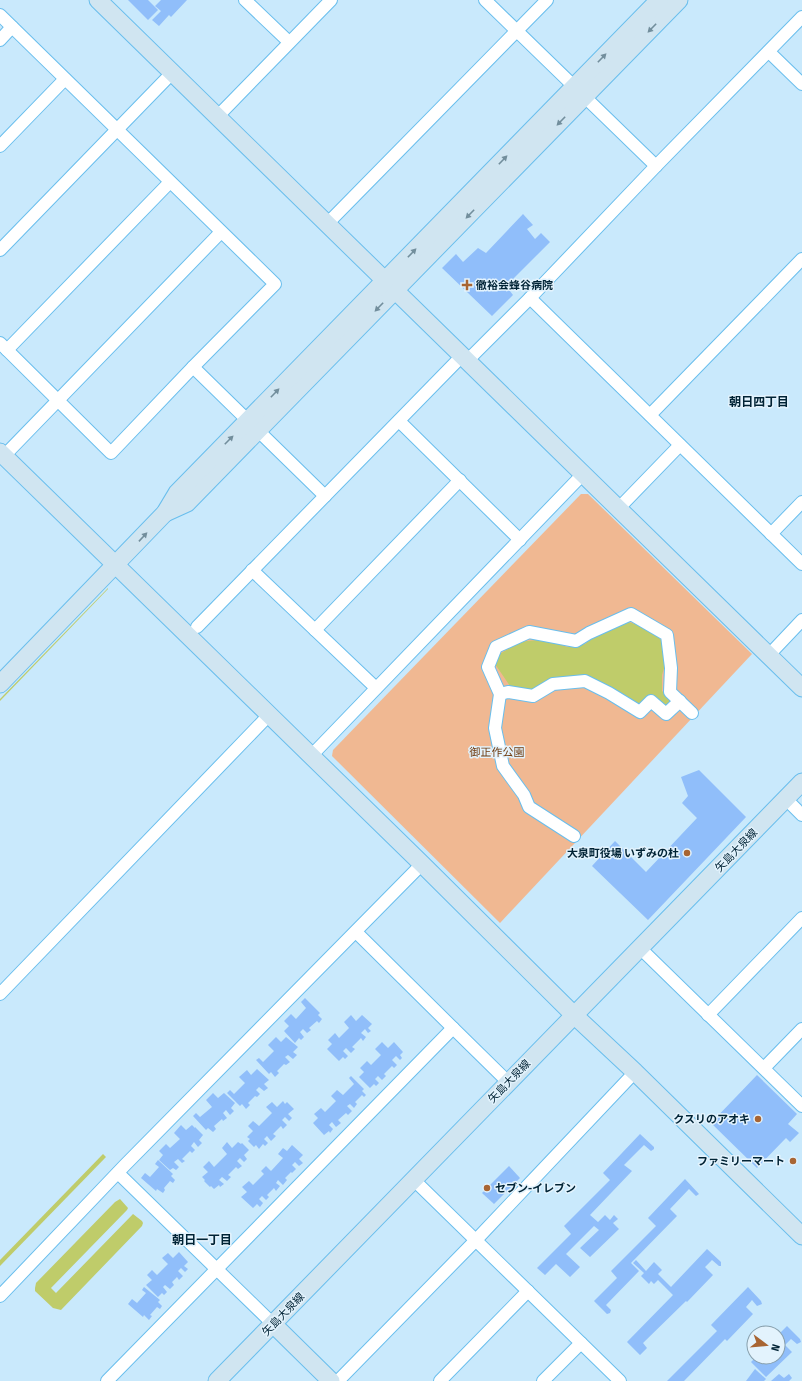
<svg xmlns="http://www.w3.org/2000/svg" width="802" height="1381" viewBox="0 0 802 1381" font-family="'Fira Sans Condensed','Noto Sans JP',sans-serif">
  <rect width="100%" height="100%" fill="#c9e9fc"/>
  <path fill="#f0b892" d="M581,494H588L752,654L500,923L332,756L333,750Z"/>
  <g fill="#bfcc6a">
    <path d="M108,588V589L0,701V699Z"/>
    <path d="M628,622L649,628L661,640L666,661L662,675V691L673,700L664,710L652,699L639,709L586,677L532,692L510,686L495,664V657L519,642L546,639L567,647L585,644L603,630Z"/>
    <path d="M103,1154L106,1157L0,1266V1260Z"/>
    <path d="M120,1199L128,1208L127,1210L51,1288L56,1293L133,1214L142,1221L143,1223L142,1226L61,1310L53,1308L35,1291V1288L36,1283L115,1202Z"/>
  </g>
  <g fill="#90befa">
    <path d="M128,0H148L158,10L148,20Z"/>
    <path d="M161,0H187L171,17L169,15L159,26L152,20L161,11L155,6Z"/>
    <path d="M523,214L533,225L527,229L535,239L541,233L550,242L506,286L513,295L492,316L442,268L456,254L463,262L478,248L486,253Z"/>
    <path d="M699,770L746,817L648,920L592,866L615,841L646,872L697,818L682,803L688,796L681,777Z"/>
    <path d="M305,998L320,1013L318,1015L322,1019L319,1023L317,1021L309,1028L311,1030L307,1033L303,1029L300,1032L304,1037L301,1040L299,1038L295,1043L284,1031L289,1026L284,1021L291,1014L296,1019L306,1008L301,1002Z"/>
    <path d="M351,1015L356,1021L362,1015L372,1024L368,1028L371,1031L368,1033L365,1029L361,1033L366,1037L363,1041L361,1038L352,1047L355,1049L351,1053L346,1048L343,1051L348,1056L345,1059L343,1057L339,1061L327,1049L332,1044L328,1040L335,1033L339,1038L349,1028L344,1022Z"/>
    <path d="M276,1037L281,1042L286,1037L298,1047L293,1052L297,1055L293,1059L288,1055L285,1057L290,1062L286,1065L284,1064L277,1071L279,1073L275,1077L271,1072L269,1074L256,1060L259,1058L263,1062L274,1051L268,1045Z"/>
    <path d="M382,1042L388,1048L394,1042L403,1052L400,1055L402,1058L400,1060L396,1056L392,1060L397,1065L394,1068L392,1066L384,1074L386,1076L382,1080L378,1076L375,1079L379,1083L376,1086L374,1084L370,1088L359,1077L364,1072L360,1068L367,1061L371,1065L381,1055L375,1049Z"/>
    <path d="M257,1069L269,1080L264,1084L268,1088L264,1091L259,1087L256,1090L260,1094L257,1097L255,1096L248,1103L250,1105L246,1109L242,1104L240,1106L227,1093L230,1090L234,1094L245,1083L239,1077L247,1070L251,1075Z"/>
    <path d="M757,1075L797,1114L788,1124L799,1133L790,1142L786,1138L757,1168L711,1123Z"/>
    <path d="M351,1076L364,1089L362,1091L366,1095L364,1097L362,1095L355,1102L357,1104L354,1108L350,1104L347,1106L352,1111L348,1115L346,1113L338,1120L341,1123L336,1127L332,1122L329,1125L333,1129L330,1133L329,1131L324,1135L313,1123L318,1118L314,1114L321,1108L325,1112L336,1101L331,1096L337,1090L343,1095L354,1084L349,1078Z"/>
    <path d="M213,1093L218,1098L224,1093L235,1103L231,1108L234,1111L230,1115L226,1110L223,1113L227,1118L223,1121L222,1119L214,1126L216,1129L213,1132L208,1128L206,1130L193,1116L196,1113L200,1117L212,1107L206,1100Z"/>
    <path d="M283,1101L285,1104L287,1102L294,1109L288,1114L292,1118L289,1121L285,1117L282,1120L287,1125L283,1129L281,1126L273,1134L276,1136L271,1141L267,1136L264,1139L268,1143L265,1146L263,1144L259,1149L256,1145L254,1147L248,1141L250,1139L247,1137L253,1131L248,1126L253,1121L259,1126L272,1113L266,1107L272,1102L277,1107Z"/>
    <path d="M181,1125L186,1130L192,1125L195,1128V1127L203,1135L199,1140L202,1143L198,1147L194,1142L191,1146L195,1150L192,1153L190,1151L182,1159L185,1161L182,1163L178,1159L174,1162L179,1167L176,1170L173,1168L170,1170L159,1160L163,1155L159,1151L166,1144L170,1148L180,1139L174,1133Z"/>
    <path d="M640,1134L654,1147V1149L651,1151L644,1145L624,1165L632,1171L590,1215L598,1222L605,1215L610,1220L614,1215L618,1219L613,1223L619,1229L590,1257L580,1248L599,1230L594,1226L566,1254L580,1267L570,1277L556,1264L545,1275L537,1268L571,1234L564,1226L610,1180L603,1173Z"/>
    <path d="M227,1142L232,1148L238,1142L241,1144L242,1143L249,1150L244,1155L247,1159L244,1162L240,1158L237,1161L242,1166L238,1169L236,1167L228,1175L231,1177L227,1181L222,1177L219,1180L224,1184L220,1187L219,1185L214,1189L211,1186L210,1187L204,1181L205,1180L202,1177L208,1172L203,1167L209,1161L214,1167L227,1154L222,1148Z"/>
    <path d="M292,1145L303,1155L299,1159L303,1163L299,1166L295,1162L292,1165L296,1169L292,1173L291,1172L285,1178L287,1180L283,1185L278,1180L276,1183L280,1186L276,1191L274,1188L267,1195L269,1197L266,1200L262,1196L259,1199L263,1203L260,1207L257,1204L253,1208L241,1197L247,1192L242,1187L249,1181L253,1185L264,1174L261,1171L266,1166L271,1171L283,1158L278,1154L283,1148L287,1151Z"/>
    <path d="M158,1160L173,1174L171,1176L175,1180L173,1183L170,1181L164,1188L165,1190L163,1193L157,1189L156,1191L141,1178L145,1173L150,1177L159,1167L155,1164Z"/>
    <path d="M509,1166L520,1178L494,1204L482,1193Z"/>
    <path d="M685,1179L699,1194L696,1196L689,1189L670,1209L677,1216L631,1263L639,1271L606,1305L611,1310L610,1313L607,1314L594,1301L617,1278L611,1271L656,1226L648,1218Z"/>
    <path d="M707,1249L721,1262V1266H719L712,1260L705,1267L713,1275L687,1302L686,1301L643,1343L647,1348L640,1355L627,1342L673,1295L658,1280L654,1284L651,1281L649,1284L641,1276L644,1273L633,1263L636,1260L646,1271L654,1262L662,1270L658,1274L671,1287Z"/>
    <path d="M179,1252L188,1262L184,1266L188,1269L185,1272L181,1268L178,1271L183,1276L179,1280L177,1277L172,1282L174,1285L170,1289L165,1285L163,1287L167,1292L164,1295L162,1293L158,1297L146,1285L152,1280L147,1275L152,1270L157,1275L168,1264L162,1258L168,1253L173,1258Z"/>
    <path d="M144,1287L160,1300L158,1302L162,1306L160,1309L157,1307L150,1315L152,1316L149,1320L144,1315L143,1317L128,1304L132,1299L137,1303L146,1293L142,1290Z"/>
    <path d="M748,1287L761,1301L762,1304L757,1306L752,1300L746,1307L753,1314L727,1341L725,1339L684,1381H667L717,1331L711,1325Z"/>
    <path d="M787,1326L800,1339L801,1342L797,1344L791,1339L785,1345L792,1352L766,1377L751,1362L756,1357H778V1335Z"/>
    <path d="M755,1369L766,1379L764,1381H746Z"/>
    <path d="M779,1374L784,1378L789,1374L792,1378L789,1381H771Z"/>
  </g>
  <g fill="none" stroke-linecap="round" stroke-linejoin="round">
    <g stroke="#69beed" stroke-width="14">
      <g id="street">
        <path d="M245,0L289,42"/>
        <path d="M485,0L656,166"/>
        <path d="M0,15L275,284L193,367L111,453L0,343"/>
        <path d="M0,40L12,27"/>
        <path d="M769,52L802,84"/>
        <path d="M217,117L331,0"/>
        <path d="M0,146L65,79"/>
        <path d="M327,224L547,0"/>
        <path d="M0,250L172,73"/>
        <path d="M530,298L802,564"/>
        <path d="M7,350L170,182"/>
        <path d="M467,361L530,298L656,166L802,17"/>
        <path d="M193,367L325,496"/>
        <path d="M650,415L802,259"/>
        <path d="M399,421L520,540"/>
        <path d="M4,456L221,232"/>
        <path d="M618,509L680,445"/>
        <path d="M771,534L802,502"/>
        <path d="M252,570L376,688"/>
        <path d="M197,627L456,362"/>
        <path d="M315,630L460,480"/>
        <path d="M768,656L802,620"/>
        <path d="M500,694L508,692L533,696L553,684L585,681L609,693L640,712L651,701L666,714L680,701"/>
        <path d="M311,756L583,474"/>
        <path d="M786,799L802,815"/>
        <path d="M574,836L529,807L524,795L503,766L495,728L500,694L488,667L496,647L529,632L576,641L589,633L631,614L667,635L671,668L670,692L692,713"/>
        <path d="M356,932L453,1028"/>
        <path d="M640,948L802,1106"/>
        <path d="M0,994L269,715"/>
        <path d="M708,1015L802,918"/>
        <path d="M764,1068L802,1029"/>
        <path d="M118,1173L273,1324"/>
        <path d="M414,1180L620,1381"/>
        <path d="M0,1296L125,1165L422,864"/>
        <path d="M107,1381L453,1028L508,1082"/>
        <path d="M338,1381L476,1240L635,1072"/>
        <path d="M440,1381L528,1291"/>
        <path d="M543,1381L581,1343"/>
      </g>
    </g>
    <g stroke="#69beed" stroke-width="19">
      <g id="secondary">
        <path d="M98,0L802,688"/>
        <path d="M0,452L422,864L574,1015L635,1072L802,1236"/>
        <path d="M165,513L187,503L679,0"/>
        <path d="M0,684L165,513L177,493L659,0"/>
        <path d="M273,1324L331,1381"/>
        <path d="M217,1381L802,782"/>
      </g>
    </g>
    <use href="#street" stroke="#fff" stroke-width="12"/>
    <use href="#secondary" stroke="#d0e5f1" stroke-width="17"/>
  </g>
  <defs><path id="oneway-solid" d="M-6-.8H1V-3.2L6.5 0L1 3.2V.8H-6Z"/></defs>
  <g fill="#728e9c">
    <use href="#oneway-solid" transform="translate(652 28) rotate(134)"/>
    <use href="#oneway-solid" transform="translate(602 58) rotate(-46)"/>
    <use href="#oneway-solid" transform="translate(561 121) rotate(134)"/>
    <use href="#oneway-solid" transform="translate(503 160) rotate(-46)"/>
    <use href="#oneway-solid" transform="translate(470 214) rotate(134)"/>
    <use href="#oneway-solid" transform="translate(412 253) rotate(-46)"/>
    <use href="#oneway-solid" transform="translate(379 307) rotate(134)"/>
    <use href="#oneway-solid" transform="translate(275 393) rotate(-46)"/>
    <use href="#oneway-solid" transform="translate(229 440) rotate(-45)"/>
    <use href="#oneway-solid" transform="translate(143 537) rotate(-47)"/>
  </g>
  <g fill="#a86533" stroke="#e3f3fd" stroke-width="1.5">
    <path d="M465 279h4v4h4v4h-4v4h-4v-4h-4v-4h4z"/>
    <circle cx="687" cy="853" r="4"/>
    <circle cx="758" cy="1119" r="4"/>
    <circle cx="793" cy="1161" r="4"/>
    <circle cx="487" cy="1188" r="4"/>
  </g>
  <g text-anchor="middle" stroke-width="3" stroke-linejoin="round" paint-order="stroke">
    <g font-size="11" font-weight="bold" fill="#002335" stroke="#e3f3fd" text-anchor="end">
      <text x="476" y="289" text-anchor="start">徹裕会蜂谷病院</text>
      <text x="679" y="857">大泉町役場 いずみの杜</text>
      <text x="750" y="1123">クスリのアオキ</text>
      <text x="785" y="1165">ファミリーマート</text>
      <text x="495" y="1192" text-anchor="start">セブン-イレブン</text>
    </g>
    <g font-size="11" fill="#703c10" stroke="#e3f3fd">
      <text x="497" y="756">御正作公園</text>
    </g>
    <g font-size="11" fill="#002335" stroke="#e3f3fd">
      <text transform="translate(736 850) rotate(-46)" y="4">矢島大泉線</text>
      <text transform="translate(509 1081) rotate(-46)" y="4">矢島大泉線</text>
      <text transform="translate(283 1314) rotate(-46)" y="4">矢島大泉線</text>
    </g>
    <g font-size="12" font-weight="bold" fill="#002335" stroke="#e3f3fd">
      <text x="759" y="406">朝日四丁目</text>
      <text x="202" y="1244">朝日一丁目</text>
    </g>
  </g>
  <g transform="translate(766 1345) rotate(106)"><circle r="19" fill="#e3f3fd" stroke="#88a0ad"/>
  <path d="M0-3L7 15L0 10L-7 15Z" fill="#a86533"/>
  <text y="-6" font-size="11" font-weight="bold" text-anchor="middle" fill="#002335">N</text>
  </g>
</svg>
